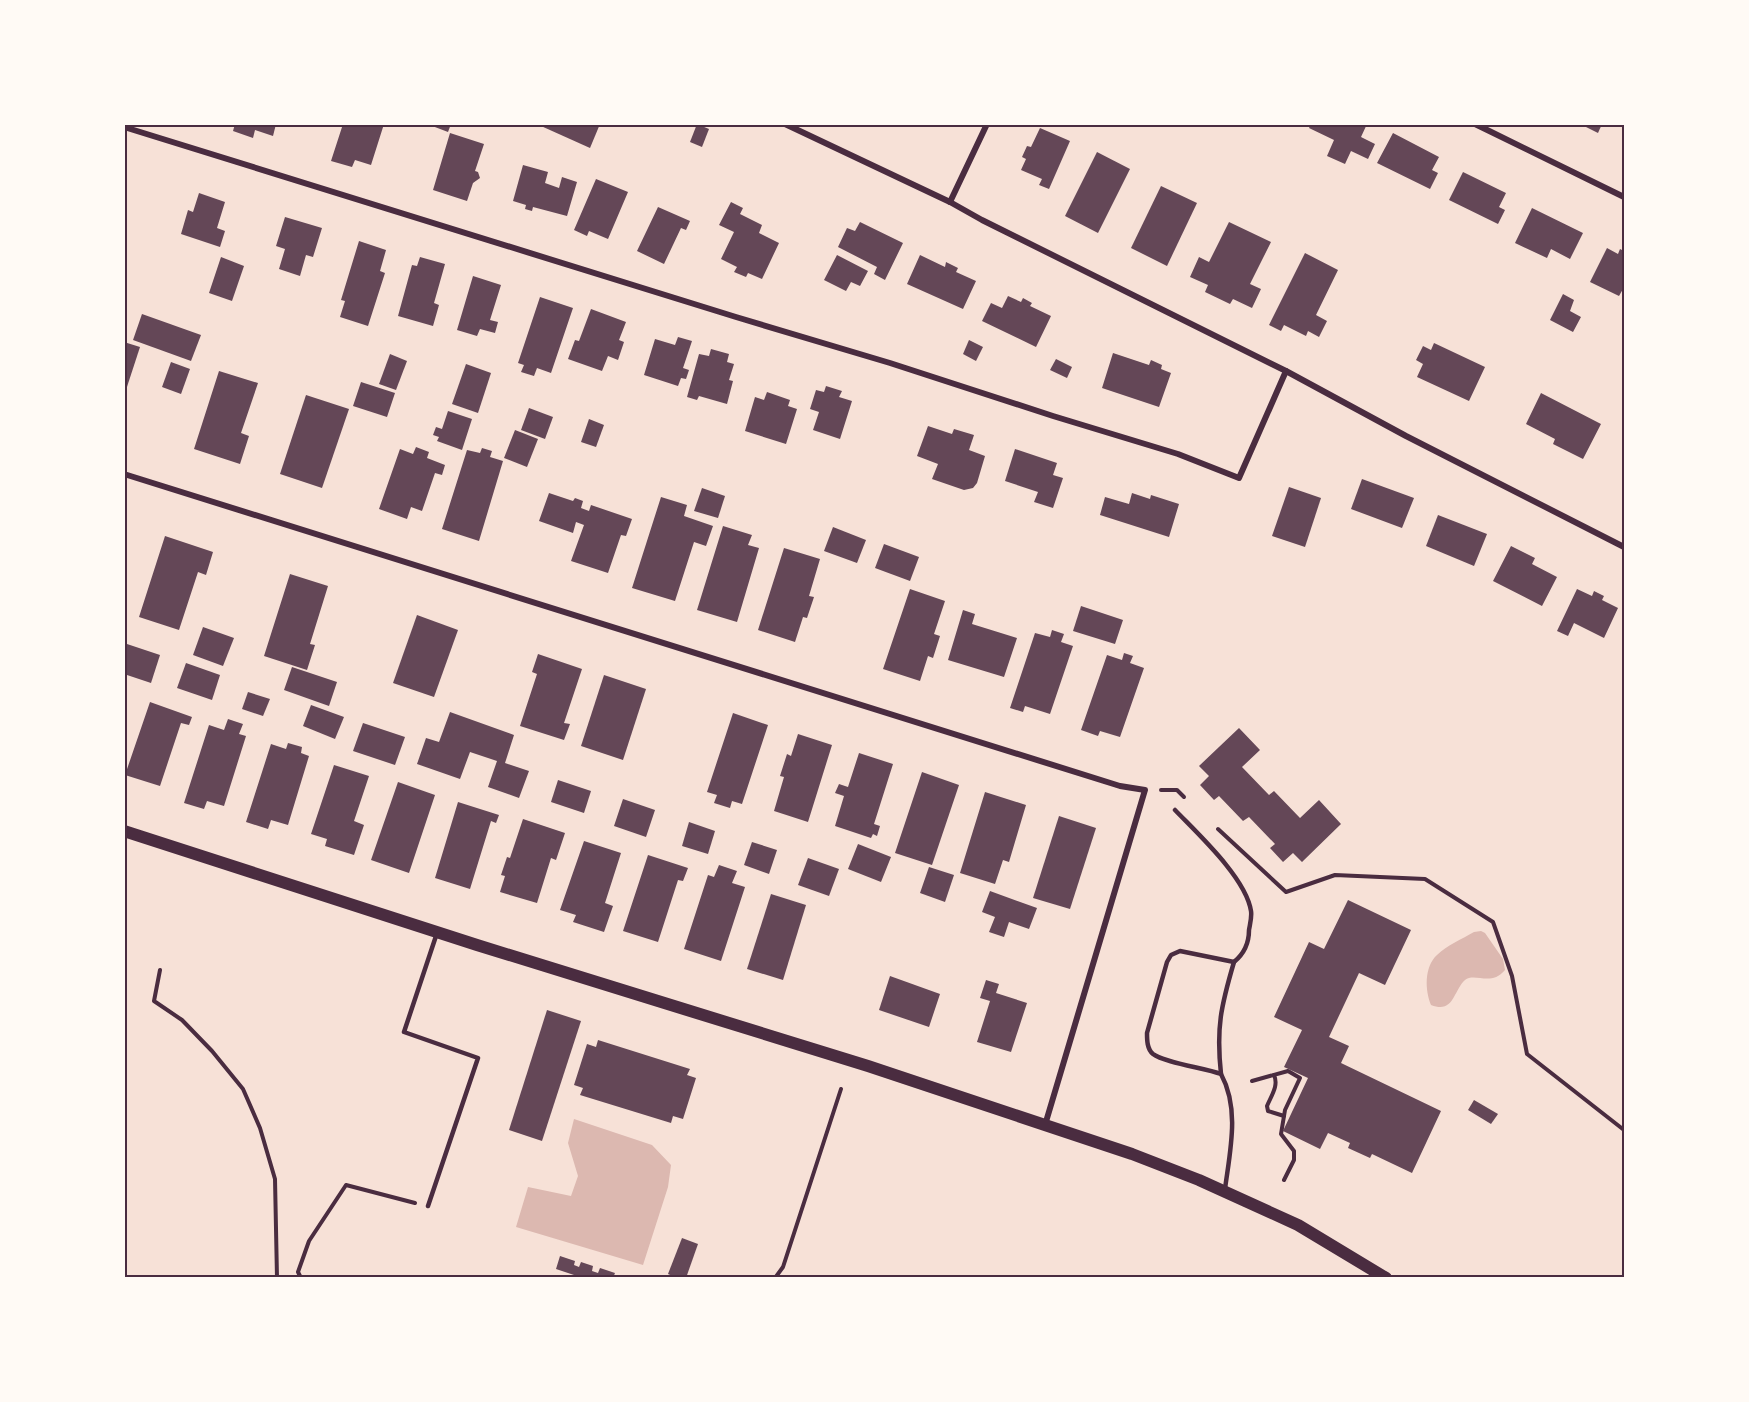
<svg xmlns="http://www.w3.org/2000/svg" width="1749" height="1402" viewBox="0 0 1749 1402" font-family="'Roboto Condensed',sans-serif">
  <rect width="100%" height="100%" fill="#f7e1d7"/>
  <g fill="#dcb8b0">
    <path d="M1481,931L1485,933L1503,959L1505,970C1491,987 1475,972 1465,980C1453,991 1454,1014 1431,1005C1425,990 1424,967 1437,955C1447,945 1462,939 1474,932Z"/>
    <path d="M574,1119L652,1145L671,1165L668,1187L643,1265L516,1227L528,1187L571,1196L578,1176L568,1143Z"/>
  </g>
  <g fill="#644757">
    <path d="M235,124H276L273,136L255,130L253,138L233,131Z"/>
    <path d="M343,124H384L371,165L355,160L352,167L331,161Z"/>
    <path d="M427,124H451L448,132Z"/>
    <path d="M542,124H600L590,148L541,126Z"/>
    <path d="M697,124L709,129L702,147L690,142Z"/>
    <path d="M1311,124H1367L1361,137L1375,144L1368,159L1351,151L1345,164L1327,156L1334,140L1309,128Z"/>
    <path d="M1580,124H1602L1598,133Z"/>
    <path d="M1040,128L1070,141L1049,189L1039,185L1042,179L1021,170L1026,159L1022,157L1027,146L1031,147Z"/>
    <path d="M450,133L484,144L475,171L478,172L480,178L473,183L467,201L433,190Z"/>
    <path d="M1393,133L1439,157L1432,170L1438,173L1430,189L1377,163Z"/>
    <path d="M1097,152L1130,169L1098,233L1065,216Z"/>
    <path d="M523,165L548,172L545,183L559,188L562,177L577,182L567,216L533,207L532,211L525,209L526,205L513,201Z"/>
    <path d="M1463,172L1506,193L1499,207L1505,210L1498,224L1449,200Z"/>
    <path d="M596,179L628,192L608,239L589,231L587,236L574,230Z"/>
    <path d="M1161,186L1197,203L1167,266L1131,248Z"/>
    <path d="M199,193L225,202L217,228L225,231L220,247L181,234L188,210L193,212Z"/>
    <path d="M731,202L743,208L740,214L762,225L759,233L779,243L762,279L748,273L746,277L734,272L737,267L721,259L734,232L719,225Z"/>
    <path d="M658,207L690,221L686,230L681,228L664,264L637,251Z"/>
    <path d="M1532,208L1583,233L1570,259L1551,249L1547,258L1515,243Z"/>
    <path d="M285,217L322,228L313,257L306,255L300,276L279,269L285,249L276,246Z"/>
    <path d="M860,222L903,243L885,280L874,274L877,267L838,247L847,228L855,231Z"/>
    <path d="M1229,222L1271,242L1250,284L1261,289L1252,308L1233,299L1230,304L1205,292L1208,285L1190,277L1199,257L1209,262Z"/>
    <path d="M359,241L386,250L380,271L385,273L368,326L340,317L345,301L341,300Z"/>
    <path d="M1607,248L1618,254L1620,249L1624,251V290L1623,289L1619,296L1590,282Z"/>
    <path d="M1305,253L1338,270L1316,315L1327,321L1319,337L1308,331L1306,336L1284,325L1281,331L1269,325Z"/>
    <path d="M837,255L868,271L860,286L851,282L846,291L824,280Z"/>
    <path d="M920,255L945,267L946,262L958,268L956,272L976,281L963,309L907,284Z"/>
    <path d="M221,257L244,266L232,301L209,293Z"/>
    <path d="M420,257L445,264L434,303L439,305L433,326L398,316L412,265L417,266Z"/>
    <path d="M473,276L501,285L490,320L498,322L495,333L480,329L477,336L457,330Z"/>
    <path d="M1563,294L1574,300L1570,311L1581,317L1573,332L1550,320Z"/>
    <path d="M1008,296L1021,302L1023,298L1032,303L1030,306L1051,316L1036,347L982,321L991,303L1002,308Z"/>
    <path d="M540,297L573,308L551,373L537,368L534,376L521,372L524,365L518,363Z"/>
    <path d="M591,309L626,322L619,340L624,342L618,360L608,356L602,371L568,359L575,340L579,341Z"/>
    <path d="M142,314L201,335L191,361L133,340Z"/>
    <path d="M678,337L692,341L683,368L689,370L686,379L681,378L678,386L644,375L655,339L675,345Z"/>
    <path d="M969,340L983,347L976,361L963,354Z"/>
    <path d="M124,342L140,347L125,393H124Z"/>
    <path d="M1434,343L1485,367L1469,401L1417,377L1423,364L1416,360L1423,346L1431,350Z"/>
    <path d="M711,349L729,354L727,362L734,364L729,380L733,381L727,404L699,396L697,400L687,397L699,354L709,356Z"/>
    <path d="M1113,353L1149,365L1151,360L1162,365L1161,369L1171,373L1159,407L1102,388Z"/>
    <path d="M390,354L407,361L396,390L379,384Z"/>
    <path d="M1056,359L1072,367L1067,378L1050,370Z"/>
    <path d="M171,362L190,369L181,394L162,387Z"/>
    <path d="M466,364L491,373L478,413L452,404Z"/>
    <path d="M219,371L258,383L241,433L249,436L240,464L194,449Z"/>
    <path d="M361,382L395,393L387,417L353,406Z"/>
    <path d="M826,386L842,391L839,397L852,401L840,439L813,430L819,412L810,409L816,390L824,392Z"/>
    <path d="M767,392L790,400L788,406L797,409L786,444L745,431L755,397L764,400Z"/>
    <path d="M1541,393L1601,424L1583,459L1553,444L1555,439L1526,424Z"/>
    <path d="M306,395L349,409L322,488L280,474Z"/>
    <path d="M529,408L553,417L545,439L521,430Z"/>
    <path d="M448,411L472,419L462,450L437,441L439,437L433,435L436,427L442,429Z"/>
    <path d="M589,419L604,425L596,447L581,442Z"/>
    <path d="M928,426L952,434L954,429L974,435L969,450L985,456L977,483L973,488L964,490L932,479L938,464L917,456Z"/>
    <path d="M515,430L538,439L527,467L504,458Z"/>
    <path d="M416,447L429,452L427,458L445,465L442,475L435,473L422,511L411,507L407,519L379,509L400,449L413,454Z"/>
    <path d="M482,448L492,451L490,457L503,461L479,541L442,529L467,450L480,453Z"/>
    <path d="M1015,449L1057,463L1053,475L1063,478L1053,508L1034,502L1038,492L1005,481Z"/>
    <path d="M1362,479L1414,498L1402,528L1351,509Z"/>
    <path d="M1289,487L1321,498L1305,547L1272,536Z"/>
    <path d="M702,488L725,496L718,518L694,511Z"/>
    <path d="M549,493L573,501L575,498L583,501L581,508L589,511L591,505L632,519L626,536L621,535L608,573L571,561L584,525L576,522L573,533L539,521Z"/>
    <path d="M1132,493L1150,499L1151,495L1179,504L1169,537L1100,515L1105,497L1129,504Z"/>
    <path d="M661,497L687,505L684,516L713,526L706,546L694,542L675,601L632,588Z"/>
    <path d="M1438,515L1487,534L1474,566L1426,546Z"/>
    <path d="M723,526L752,535L748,545L759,548L737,622L697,610Z"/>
    <path d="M833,527L866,540L857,563L824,551Z"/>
    <path d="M165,536L213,552L206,575L198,572L179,630L139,617Z"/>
    <path d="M884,544L919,557L910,581L875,568Z"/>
    <path d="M1511,546L1535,558L1532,564L1557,577L1542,606L1493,581Z"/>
    <path d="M784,548L820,559L809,596L814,597L807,618L803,617L795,642L758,630Z"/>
    <path d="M290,574L328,586L310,644L315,645L307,670L264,656Z"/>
    <path d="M910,589L945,601L934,634L940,636L933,658L928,656L920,681L883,669Z"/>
    <path d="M1577,589L1592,596L1594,591L1604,596L1602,600L1618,608L1604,638L1574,623L1568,636L1557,631Z"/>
    <path d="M1081,606L1123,620L1115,644L1073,631Z"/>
    <path d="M963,610L975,614L972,624L1017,638L1004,677L948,660Z"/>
    <path d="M417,615L458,630L434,697L393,683Z"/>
    <path d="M203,627L234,638L223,666L193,655Z"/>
    <path d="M1052,630L1064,634L1061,642L1073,646L1050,714L1025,706L1023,712L1010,708L1035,633L1050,637Z"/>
    <path d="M124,643L160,655L151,683L124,674Z"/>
    <path d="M1124,653L1133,656L1130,663L1144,668L1120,737L1100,731L1098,736L1081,730L1107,655L1122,660Z"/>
    <path d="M538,654L582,669L564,723L570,724L564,740L520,726L537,674L532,672Z"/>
    <path d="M186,663L220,675L212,700L177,688Z"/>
    <path d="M292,667L337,682L329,706L284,690Z"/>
    <path d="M604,675L646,689L623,760L581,746Z"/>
    <path d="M248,692L270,699L263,716L242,709Z"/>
    <path d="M150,702L192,717L189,725L181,723L160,786L125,775Z"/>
    <path d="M311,705L344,717L335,739L303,726Z"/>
    <path d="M450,712L514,735L505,763L529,771L519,798L488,787L497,761L470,752L460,779L417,764L426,738L439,742Z"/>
    <path d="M733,713L768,725L742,804L732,801L730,808L714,803L717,795L707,792Z"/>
    <path d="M228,719L243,724L239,734L246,736L224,806L207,801L204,809L184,803L209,725L224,730Z"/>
    <path d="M363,723L405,737L395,765L353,751Z"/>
    <path d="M1239,728L1260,750L1242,767L1269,795L1274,791L1300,818L1319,800L1341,824L1302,862L1293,853L1283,862L1270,848L1275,844L1249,817L1243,821L1219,796L1214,800L1200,785L1209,776L1199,766Z"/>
    <path d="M798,734L832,745L808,822L774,811L784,777L780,776L787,754L791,756Z"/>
    <path d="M288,743L302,747L301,753L309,756L288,825L271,820L268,829L246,822L271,744L286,749Z"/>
    <path d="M859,753L893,764L874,824L880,826L877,836L873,834L871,838L835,826L844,796L835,793L839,784L848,787Z"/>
    <path d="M334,765L369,776L354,821L364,825L354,855L325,846L327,839L311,834Z"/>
    <path d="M922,772L959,785L932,865L895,853Z"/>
    <path d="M558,780L591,791L584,813L551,802Z"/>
    <path d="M398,782L435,795L409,873L371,860Z"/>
    <path d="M985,792L1026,805L1009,862L1003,860L995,884L960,873Z"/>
    <path d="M623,799L655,810L646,837L614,826Z"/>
    <path d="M458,802L499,815L496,823L491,821L470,889L435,878Z"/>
    <path d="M1059,816L1096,828L1070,909L1033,898Z"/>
    <path d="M523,819L565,833L556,860L551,858L537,903L500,892L505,876L501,875L507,857L510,858Z"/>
    <path d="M689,822L715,831L708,854L682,846Z"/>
    <path d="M584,841L621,853L605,903L613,906L604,932L573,922L576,915L560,910Z"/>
    <path d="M752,842L777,850L769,874L744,865Z"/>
    <path d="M858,844L891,857L881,882L848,869Z"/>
    <path d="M648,855L688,868L683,881L678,880L658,942L623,931Z"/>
    <path d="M808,858L839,869L829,896L798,885Z"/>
    <path d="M719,865L737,871L732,883L745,887L721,961L684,949L708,875L714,877Z"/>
    <path d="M929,867L954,875L945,902L920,893Z"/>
    <path d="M990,891L1037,908L1029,929L1009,922L1004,937L989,932L995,917L982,912Z"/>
    <path d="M771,894L806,905L783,980L747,969Z"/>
    <path d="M1348,900L1411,930L1385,985L1359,973L1329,1037L1349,1046L1341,1063L1441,1111L1412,1173L1372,1154L1370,1158L1348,1148L1350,1143L1328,1133L1320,1149L1283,1131L1308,1078L1284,1067L1302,1030L1274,1017L1309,942L1324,949Z"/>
    <path d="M890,976L940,994L929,1027L879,1010Z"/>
    <path d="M986,980L999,984L996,993L1027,1003L1011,1052L977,1042L990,1001L980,998Z"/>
    <path d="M547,1010L581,1021L542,1141L509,1130Z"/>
    <path d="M598,1040L690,1069L687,1075L696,1078L683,1119L673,1116L671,1123L580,1095L583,1088L574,1085L587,1044L596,1047Z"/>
    <path d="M1474,1100L1498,1114L1491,1124L1468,1110Z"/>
    <path d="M682,1238L698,1244L686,1278H677L668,1274Z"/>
    <path d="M560,1256L575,1261L574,1265L579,1267L581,1262L593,1266L592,1271L598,1273L600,1268L615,1273L613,1278H583L556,1269Z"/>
  </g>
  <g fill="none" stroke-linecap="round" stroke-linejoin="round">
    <g stroke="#4a2c40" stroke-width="4">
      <path d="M1161,790H1177L1184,797"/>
      <path d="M1218,829L1286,892L1335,875L1425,879L1493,922L1512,976L1527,1054L1624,1130"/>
      <path d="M160,970L154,1001L182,1020L212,1051L243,1089L260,1128L275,1179L277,1278"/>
      <path d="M1274,1075C1279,1086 1271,1096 1267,1106L1268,1111L1284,1116"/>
      <path d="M1252,1081L1288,1071L1300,1078L1285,1110L1281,1134L1294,1151V1160L1284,1180"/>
      <path d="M301,1278L298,1272L309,1241L346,1185L415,1203"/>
      <path d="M775,1278L783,1267L841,1089"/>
      <path d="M1624,1278V1277"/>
    </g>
    <g stroke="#4a2c40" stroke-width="4.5">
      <path d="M1175,810C1198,834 1246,878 1251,911C1252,917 1250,924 1249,930C1249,943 1245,953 1234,962L1180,951L1171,955L1167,962L1147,1033C1147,1040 1147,1049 1153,1054C1165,1063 1205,1068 1221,1074C1240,1109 1230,1151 1225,1189"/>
      <path d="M1221,1074C1216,1028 1221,1006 1234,962"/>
      <path d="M428,1206L478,1058L404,1032L437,933"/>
    </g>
    <g stroke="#4a2c40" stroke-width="6">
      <path d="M785,124L950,202L982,220L1286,371L1406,436L1624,547"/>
      <path d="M1475,124L1624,197"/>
      <path d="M124,127L736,317L890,363L1053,416L1178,454L1239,478L1286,371"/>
      <path d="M950,202L987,124"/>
      <path d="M124,474L1120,786L1145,790L1045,1125"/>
    </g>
    <path stroke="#4a2c40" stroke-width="12" d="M124,831L477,945L868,1066L1132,1154L1199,1180L1298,1225L1386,1278"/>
  </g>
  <rect width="1749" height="1402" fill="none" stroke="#fffaf5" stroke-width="252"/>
  <rect x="126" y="126" width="1497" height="1150" fill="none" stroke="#4a2c40" stroke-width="2"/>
</svg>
